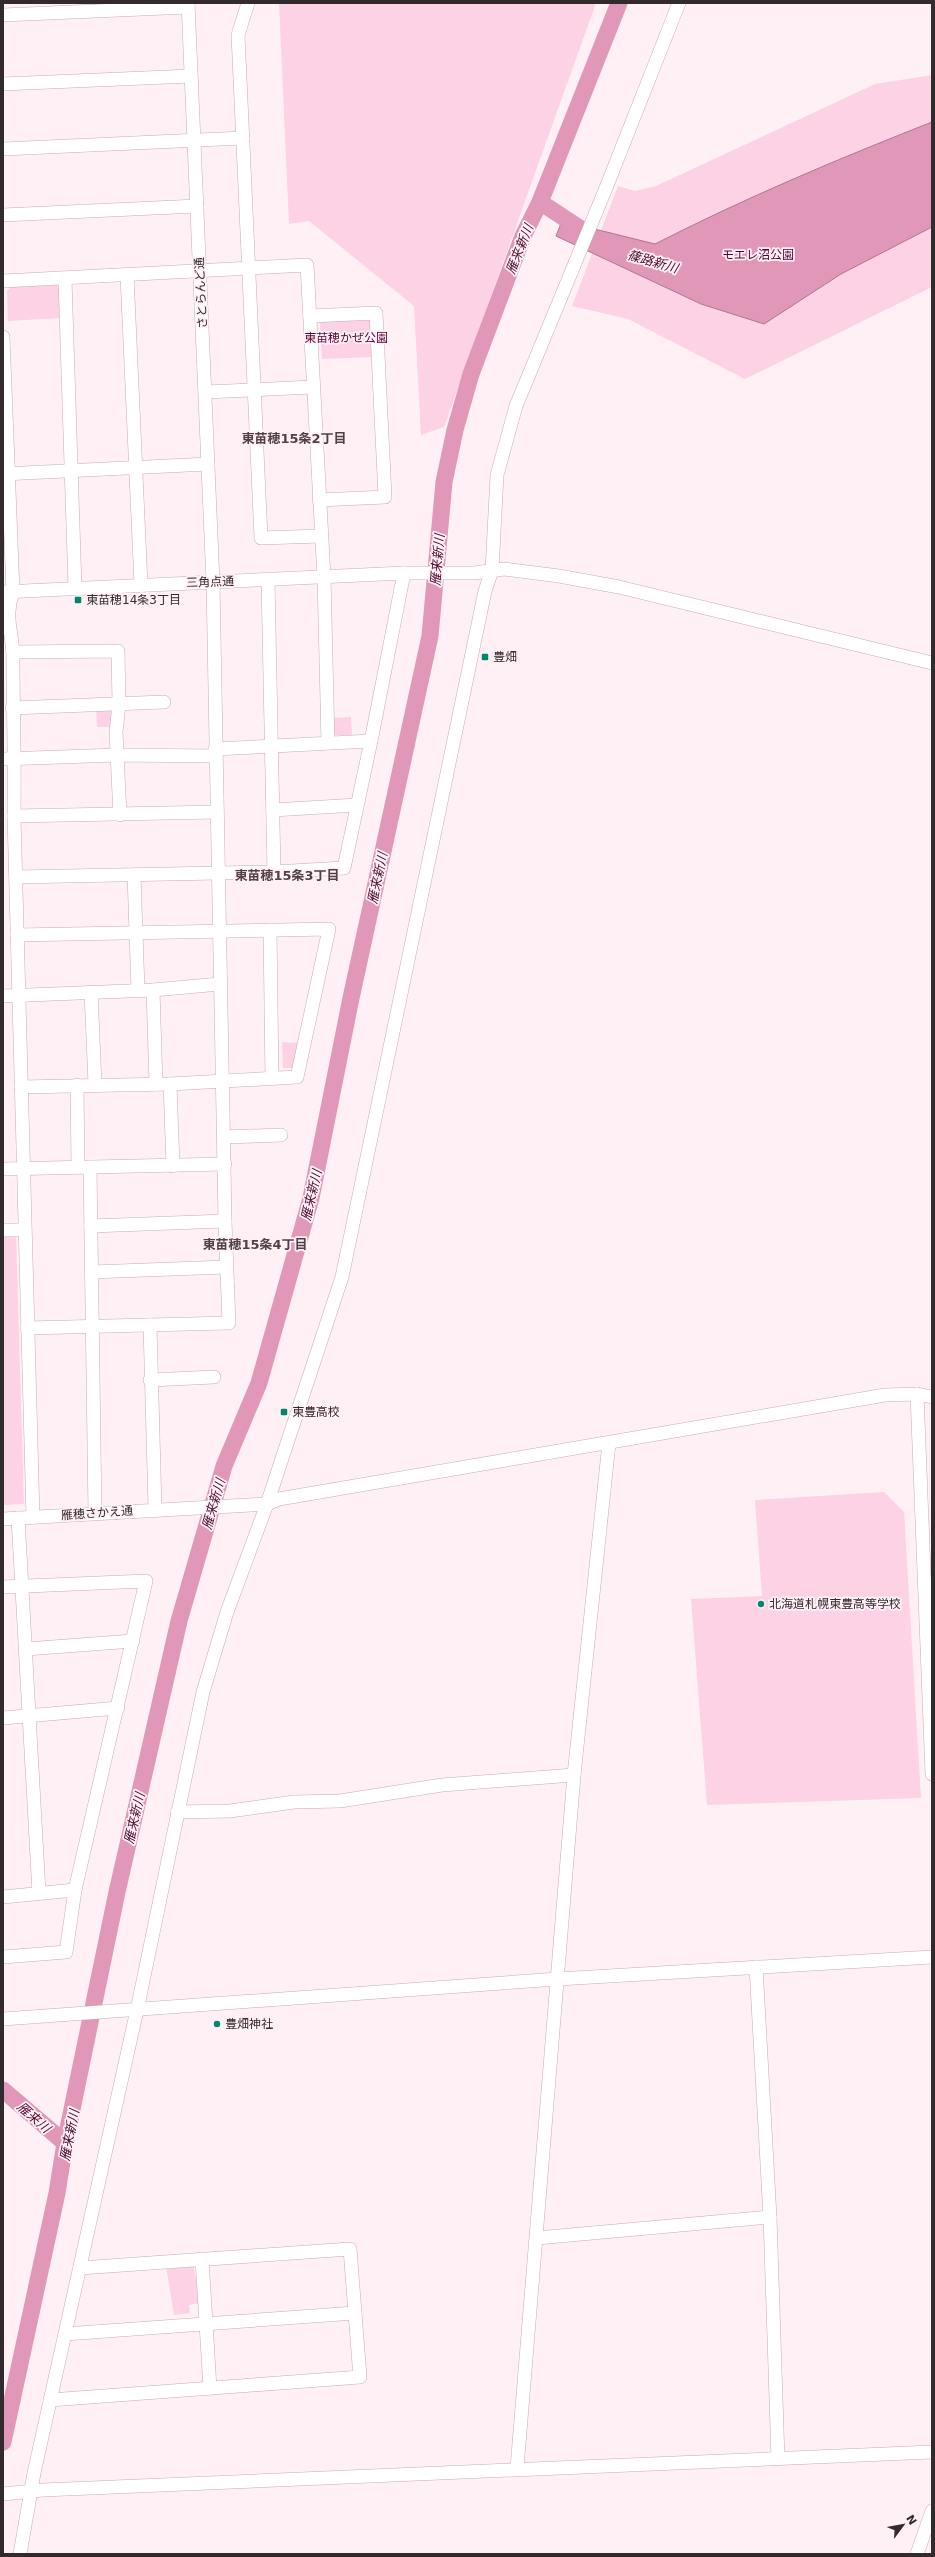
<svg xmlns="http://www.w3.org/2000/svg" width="935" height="2557" viewBox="0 0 935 2557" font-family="'DejaVu Sans','Noto Sans JP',sans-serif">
  <rect width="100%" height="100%" fill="#fff0f6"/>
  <g fill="#fdd2e4">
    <path d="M279,3H596L444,427L421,435L414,306L309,221L289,224Z"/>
    <path d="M932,75V287L745,379L628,319L572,306L618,186L635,191L656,186L875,84Z"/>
    <path d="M57,285L59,288L60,318L8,321L7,291L11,287Z"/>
    <path d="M365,317L371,322L373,357L322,359L320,322L324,318Z"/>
    <path d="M96,710H111V727H97Z"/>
    <path d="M351,717L352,735H334L333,718Z"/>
    <path d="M282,1042L299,1043L292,1068H283Z"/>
    <path d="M3,1234H16L24,1504L3,1505Z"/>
    <path d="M884,1492L904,1512L921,1798L707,1805L691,1599L762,1596L755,1500Z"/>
    <path d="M193,2263L200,2303L189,2305L190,2313L174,2315L166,2266Z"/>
  </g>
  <path fill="#e197b8" stroke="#ad768f" d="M932,122V227L841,274L764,324L701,304L556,236L562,221L655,244C745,198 838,159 932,122Z"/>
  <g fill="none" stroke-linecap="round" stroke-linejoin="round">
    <g stroke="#e197b8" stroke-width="17">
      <path d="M540,202L590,235"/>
      <path d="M3,2090L65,2143"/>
      <path d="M3,2442L57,2193L65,2143L117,1892L179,1621L224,1466L259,1383L311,1198L351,998L430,636L444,482L455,430L471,374L523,236L540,202L619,3"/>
    </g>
    <g stroke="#c5adb6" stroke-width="14">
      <g id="minor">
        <path d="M248,3L238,35L261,538L321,536"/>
        <path d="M3,15L188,7"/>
        <path d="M3,84L191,76"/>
        <path d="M3,149L243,138"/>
        <path d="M3,215L197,206"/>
        <path d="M127,275L141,585"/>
        <path d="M65,279L75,588"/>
        <path d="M3,281L307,265L324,577L328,743"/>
        <path d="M310,316L376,313L385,497L319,500"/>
        <path d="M3,337L13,592C4,616 12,630 13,655C13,708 15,762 14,816L33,1517"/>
        <path d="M206,392L313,387"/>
        <path d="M3,474L208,464"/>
        <path d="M268,580L274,872"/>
        <path d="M3,592L404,573H474L504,569L559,576L619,587L932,663"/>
        <path d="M13,652L118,651L119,704L116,732L120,815"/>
        <path d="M12,708L164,702"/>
        <path d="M215,749L371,741"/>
        <path d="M3,759L117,755L215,756"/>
        <path d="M273,810L357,805"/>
        <path d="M14,816L217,812"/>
        <path d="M134,875L138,990"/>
        <path d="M16,877L274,872L344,868L371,741L404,573"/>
        <path d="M270,930L272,1078"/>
        <path d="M17,935L329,929L297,1077L170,1084L21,1087"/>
        <path d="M153,990L156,1084"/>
        <path d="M91,992L95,1084"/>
        <path d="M3,996L153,990L220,984"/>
        <path d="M170,1084L173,1166"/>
        <path d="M77,1085L78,1167"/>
        <path d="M224,1137L281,1135"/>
        <path d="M90,1167L95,1513"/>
        <path d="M3,1169L225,1164"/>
        <path d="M91,1226L225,1221"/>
        <path d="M3,1230H24"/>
        <path d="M92,1272L226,1267"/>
        <path d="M150,1325L155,1509"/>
        <path d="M27,1328L229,1323L225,1221L213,582L188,3"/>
        <path d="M150,1380L214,1377"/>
        <path d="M917,1394L932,1774"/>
        <path d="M18,1518L39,1893"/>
        <path d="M3,1519L267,1504L279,1499L885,1395L917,1394L932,1397"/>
        <path d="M3,1587L146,1581L75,1890L66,1952L3,1957"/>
        <path d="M26,1649L133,1641"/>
        <path d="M3,1718L118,1708"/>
        <path d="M177,1812L230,1811L294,1802L340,1801L442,1785L574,1775"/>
        <path d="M3,1897L75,1890"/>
        <path d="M756,1967L770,2217L778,2459"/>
        <path d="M3,2019L558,1979L932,1957"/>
        <path d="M537,2238L770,2217"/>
        <path d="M202,2259L210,2388"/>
        <path d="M65,2334L355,2313"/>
        <path d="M50,2400L360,2377L350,2249L80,2268"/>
        <path d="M517,2468L574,1775L609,1443"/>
        <path d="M3,2494L43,2490L932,2452"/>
        <path d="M20,2554L34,2473L137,2010L203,1692L227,1612L267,1504L342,1277L485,591L492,570L497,475L516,406L606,188L679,3"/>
        <path d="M917,2554L932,2511"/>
      </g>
    </g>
    <use href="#minor" stroke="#fff" stroke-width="13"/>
  </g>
  <g fill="#00876b" stroke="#fff0f6" stroke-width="1.5">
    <rect x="74" y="596" width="8" height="8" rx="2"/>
    <rect x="481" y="653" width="8" height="8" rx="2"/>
    <rect x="280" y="1408" width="8" height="8" rx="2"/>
    <circle cx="761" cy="1604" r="4"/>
    <circle cx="217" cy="2024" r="4"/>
  </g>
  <g text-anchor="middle" stroke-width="3.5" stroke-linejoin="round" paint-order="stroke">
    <g font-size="12" fill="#590036" stroke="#fff0f6">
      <text x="758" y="259">モエレ沼公園</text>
      <text x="346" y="342">東苗穂かぜ公園</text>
    </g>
    <g font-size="12" fill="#332a2e" stroke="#fff0f6">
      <text transform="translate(201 293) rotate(-93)" y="4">さとらんど通</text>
      <text transform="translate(210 582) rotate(-2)" y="4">三角点通</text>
      <text transform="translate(97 1513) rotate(-4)" y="4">雁穂さかえ通</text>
    </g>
    <g font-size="12" fill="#332a2e" stroke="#fff0f6" text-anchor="start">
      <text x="86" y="604">東苗穂14条3丁目</text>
      <text x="493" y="661">豊畑</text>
      <text x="292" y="1416">東豊高校</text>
      <text x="769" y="1608">北海道札幌東豊高等学校</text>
      <text x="225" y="2028">豊畑神社</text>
    </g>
    <g font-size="13" font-style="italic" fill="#4e0d31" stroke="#fff0f6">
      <text transform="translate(519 249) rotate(-68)" y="5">雁来新川</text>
      <text transform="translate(653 261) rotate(16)" y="5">篠路新川</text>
      <text transform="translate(437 560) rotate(-85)" y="5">雁来新川</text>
      <text transform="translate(377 878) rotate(-78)" y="5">雁来新川</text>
      <text transform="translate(311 1195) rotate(-77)" y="5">雁来新川</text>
      <text transform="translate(213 1504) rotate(-74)" y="5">雁来新川</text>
      <text transform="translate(134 1818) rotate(-77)" y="5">雁来新川</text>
      <text transform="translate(34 2117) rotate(41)" y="5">雁来川</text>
      <text transform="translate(69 2135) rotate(-79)" y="5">雁来新川</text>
    </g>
    <g font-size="13" font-weight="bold" fill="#533f47" stroke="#fff0f6">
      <text x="294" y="443">東苗穂15条2丁目</text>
      <text x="287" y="880">東苗穂15条3丁目</text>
      <text x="255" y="1249">東苗穂15条4丁目</text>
    </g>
  </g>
  <rect width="935" height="2557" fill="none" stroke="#332a2e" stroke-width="8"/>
  <g transform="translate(903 2525) rotate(58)" stroke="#fff0f6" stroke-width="3" paint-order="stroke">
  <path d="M0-3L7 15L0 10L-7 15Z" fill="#332a2e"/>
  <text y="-6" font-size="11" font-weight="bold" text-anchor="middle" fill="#332a2e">N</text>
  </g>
</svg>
